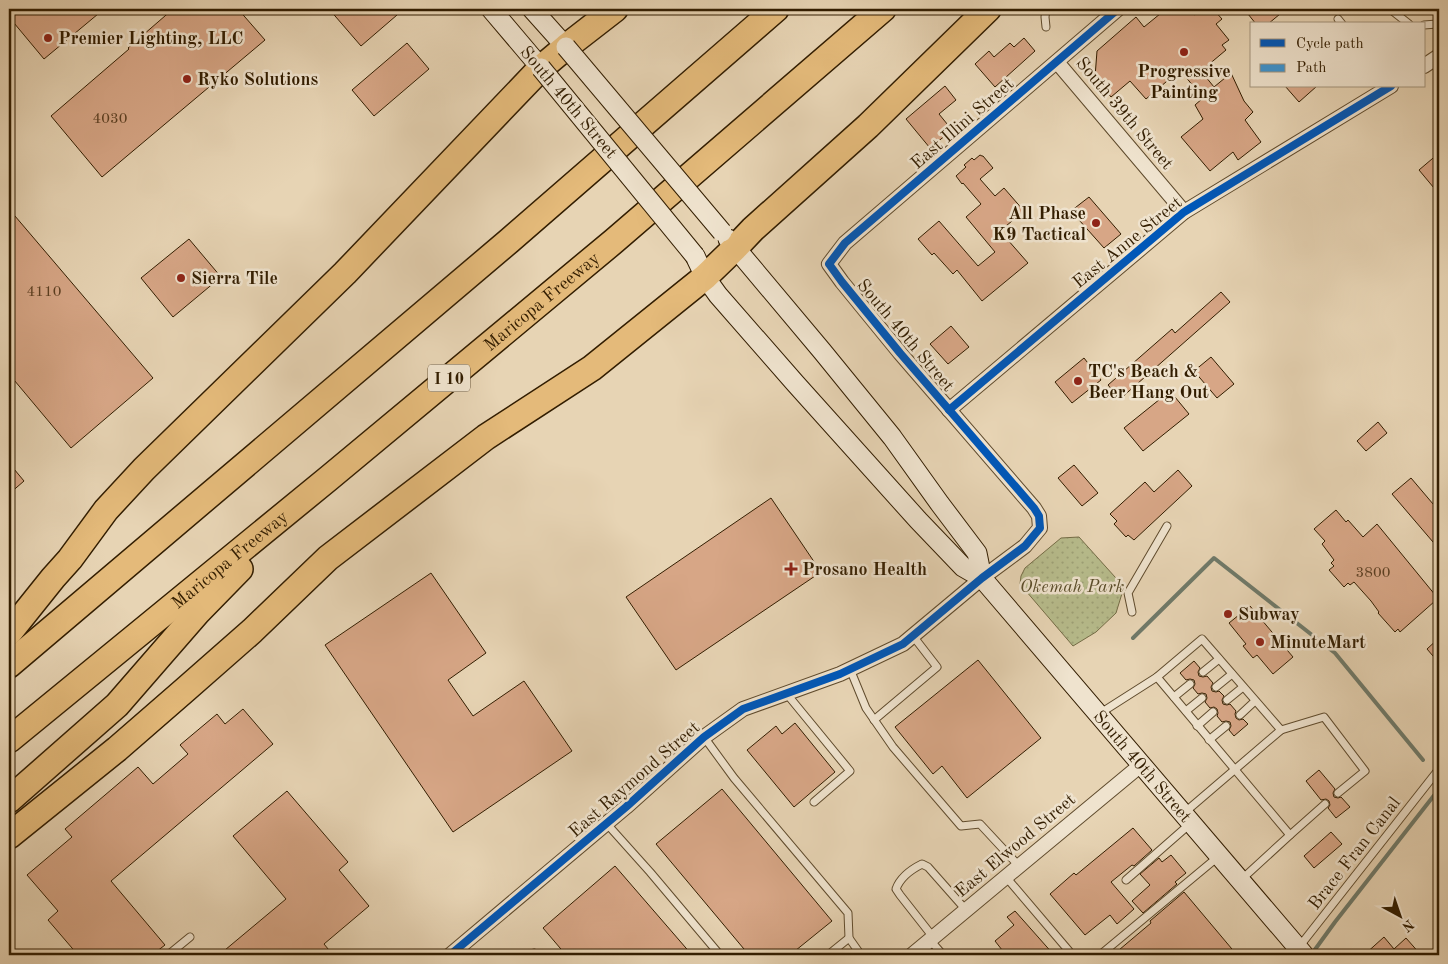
<svg xmlns="http://www.w3.org/2000/svg" width="1448" height="964" viewBox="0 0 1448 964" font-family="'Old Standard TT',serif">
  <defs>
    <pattern id="grass-dots" width="8" height="8" patternUnits="userSpaceOnUse" patternTransform="scale(1.25)"><rect width="8" height="8" fill="#b7bc8c"/><path d="M2 2h.1M6 6h.1" fill="none" stroke="#9ea177" stroke-width="1.8" stroke-linecap="round"/></pattern>
  </defs>
  <rect width="100%" height="100%" fill="#e7d4b4"/>
  <filter id="stains"><feTurbulence type="fractalNoise" baseFrequency=".004" numOctaves="4"/><feColorMatrix values="0 0 0 0 .2 0 0 0 0 .09 0 0 0 0 .02 0 0 0 .5 -.17"/></filter>
  <radialGradient id="worn" r=".72"><stop offset=".6" stop-color="#630" stop-opacity="0"/><stop offset="1" stop-color="#630" stop-opacity=".3"/></radialGradient>
  <path fill="url(#grass-dots)" stroke="#746c46" d="M1079,537L1124,587L1116,613L1096,632L1073,646L1020,584L1021,576L1025,568L1061,538Z"/>
  <g fill="none" stroke-linecap="round" stroke-linejoin="round">
    <g stroke="#6f7a6a" stroke-width="4">
      <path d="M1133,638L1214,558L1335,653L1423,760"/>
      <path d="M1311,955L1335,922L1439,789"/>
    </g>
  </g>
  <g fill="#d7a686" stroke="#321d00">
    <path d="M9,9H104L44,59L9,17Z"/>
    <path d="M173,9H238L265,40L102,177L51,116L129,49L128,48Z"/>
    <path d="M329,9H392L397,15L361,46Z"/>
    <path d="M1166,9H1189L1194,15L1202,9H1213L1222,19L1216,24L1229,40L1222,45L1226,50L1201,71L1214,87L1231,73L1244,101L1253,112L1245,120L1261,142L1238,160L1233,152L1210,171L1181,137L1203,119L1195,105L1203,98L1180,70L1146,99L1130,81L1111,97L1095,77L1097,51L1136,17L1144,27Z"/>
    <path d="M1244,9H1286L1268,24H1256Z"/>
    <path d="M1024,38L1035,51L995,87L975,64L989,51L994,57L1010,43L1014,47Z"/>
    <path d="M407,43L429,69L374,116L352,90Z"/>
    <path d="M945,86L956,100L939,114L952,130L930,148L906,119Z"/>
    <path d="M1285,86H1317L1299,102Z"/>
    <path d="M1439,153V194L1419,170Z"/>
    <path d="M980,155L982,156H983L993,168L980,179L995,196L1004,188L1024,211L1000,231L1028,263L982,301L957,270L953,274L934,253L932,255L918,239L939,221L978,266L995,252L966,217L981,204L963,183L962,184L956,176L966,167L964,165L972,158L974,160Z"/>
    <path d="M1089,197L1121,234L1104,248L1071,211Z"/>
    <path d="M9,209L153,378L71,448L9,374Z"/>
    <path d="M189,239L221,277L173,317L141,278Z"/>
    <path d="M1221,292L1230,302L1120,399L1108,385L1172,329L1175,333Z"/>
    <path d="M951,326L969,347L948,364L930,344Z"/>
    <path d="M1211,357L1234,384L1217,398L1194,371Z"/>
    <path d="M1084,358L1101,380L1072,403L1055,382Z"/>
    <path d="M1170,391L1189,414L1143,451L1124,428Z"/>
    <path d="M1378,422L1387,433L1366,451L1357,441Z"/>
    <path d="M9,463L24,481L9,494Z"/>
    <path d="M1074,465L1098,493L1082,506L1058,478Z"/>
    <path d="M1178,470L1192,486L1134,540L1128,535L1126,537L1114,524L1117,521L1110,514L1145,482L1154,492Z"/>
    <path d="M1411,478L1439,511V549L1392,494Z"/>
    <path d="M771,498L821,572L676,670L626,597Z"/>
    <path d="M1336,510L1346,522L1348,520L1363,537L1377,524L1436,596L1433,599L1435,601L1400,632L1398,629L1395,632L1378,613L1379,612L1371,601L1354,582L1350,585L1348,583L1344,587L1329,570L1334,566L1331,563L1334,560L1322,544L1325,541L1314,529Z"/>
    <path d="M431,573L486,653L448,680L473,716L524,681L572,751L453,832L325,645Z"/>
    <path d="M1250,606L1293,657L1273,674L1257,655L1253,658L1243,646L1246,644L1229,623Z"/>
    <path d="M1439,638V663L1427,649Z"/>
    <path d="M978,660L1041,738L967,798L942,766L933,774L895,727Z"/>
    <path d="M1194,661L1200,668L1198,672L1199,676L1203,677L1207,676L1213,683L1211,687L1212,691L1216,692L1219,691L1224,696L1222,700L1223,704L1227,705L1230,704L1236,711L1235,714L1236,718L1239,720L1243,719L1248,724L1234,736L1229,730L1231,726L1230,722L1226,721L1222,722L1217,716L1218,713L1217,709L1214,707L1210,708L1205,702L1207,698L1206,694L1202,693L1198,694L1193,688L1195,684L1194,680L1190,679L1186,680L1180,673Z"/>
    <path d="M243,709L273,744L111,881L165,945L152,955H78L48,920L58,911L27,875L72,837L65,829L138,767L153,784L188,754L180,745L217,714L225,724Z"/>
    <path d="M795,723L835,772L794,807L747,750L776,726L782,734Z"/>
    <path d="M1319,770L1335,789L1333,793L1334,797L1338,798L1341,797L1350,807L1336,818L1328,808L1330,805L1329,801L1326,799L1321,800L1306,781Z"/>
    <path d="M722,789L832,921L790,955H749L656,844Z"/>
    <path d="M287,791L348,862L339,870L369,906L324,944L333,955H219L286,899L233,836Z"/>
    <path d="M1133,828L1152,850L1134,866L1132,865L1111,882L1134,909L1117,924L1110,915L1085,935L1050,894L1074,873L1076,875Z"/>
    <path d="M1331,832L1342,844L1314,868L1304,856Z"/>
    <path d="M1171,855L1186,873L1175,882L1177,884L1143,913L1132,901L1150,885L1140,874L1159,858L1162,862Z"/>
    <path d="M615,866L692,955H566L543,928Z"/>
    <path d="M1184,892L1237,955H1113L1151,923L1150,921Z"/>
    <path d="M1015,911L1054,955H1006L995,941L1014,925L1007,917Z"/>
    <path d="M1384,937L1394,949L1406,938L1421,955H1364Z"/>
  </g>
  <g fill="none" stroke-linecap="round" stroke-linejoin="round">
    <g stroke="#5f4b2d" stroke-width="9">
      <g id="lane">
        <path d="M1046,9L1045,17L1046,27"/>
        <path d="M1390,9L1409,24"/>
        <path d="M1338,19L1342,24"/>
        <path d="M1424,25L1437,24L1439,25"/>
        <path d="M1132,612L1128,593L1167,526"/>
        <path d="M850,669L866,708L893,747L961,826L980,824L1019,866"/>
        <path d="M1203,672L1219,659"/>
        <path d="M1157,677L1290,835L1242,879"/>
        <path d="M1216,687L1232,674"/>
        <path d="M786,693L850,771L814,802"/>
        <path d="M1174,697L1190,684"/>
        <path d="M1227,700L1243,687"/>
        <path d="M1186,711L1202,698"/>
        <path d="M1099,714L1157,677L1202,639L1281,730L1184,813"/>
        <path d="M1240,715L1255,701"/>
        <path d="M874,720L937,667L913,636"/>
        <path d="M1197,726L1213,712"/>
        <path d="M1281,730L1324,717L1365,771L1338,793"/>
        <path d="M704,737L734,778L848,913L849,938L861,955"/>
        <path d="M1209,740L1226,726"/>
        <path d="M607,824L650,872L720,955"/>
        <path d="M1290,835L1325,804"/>
        <path d="M1006,877L1069,951"/>
        <path d="M1126,880L1191,823"/>
        <path d="M933,937L900,895L896,889C900,878 912,869 922,864L928,867L966,910"/>
        <path d="M930,940L943,955"/>
        <path d="M1299,947L1439,769"/>
        <path d="M168,955L190,937"/>
        <path d="M531,955L534,953L535,955"/>
        <path d="M828,955L849,938"/>
        <path d="M1100,955L1219,856"/>
      </g>
    </g>
    <g stroke="#5f4b2d" stroke-width="16">
      <g id="street">
        <path d="M1057,62L1184,212"/>
        <path d="M1424,66L1439,56"/>
        <path d="M949,410L1184,212L1391,86"/>
        <path d="M450,955L626,807L704,737L743,709L840,674L903,644L982,578L1025,546L1040,528L1039,516L1034,508L900,353L842,282L829,264L845,243L1118,9"/>
        <path d="M912,955L1142,764"/>
      </g>
    </g>
    <g stroke="#321d00" stroke-width="21">
      <g id="secondary">
        <path d="M491,9L541,68"/>
        <path d="M532,9L566,47"/>
        <path d="M728,239L822,351L892,437L940,504L977,553L982,578"/>
        <path id="s1" d="M695,256L705,277L718,295L795,383L918,520L963,567L982,578L1304,955"/>
      </g>
    </g>
    <g stroke="#321d00" stroke-width="28">
      <g id="highway">
        <path d="M9,633L53,578L70,559L106,510L144,469L345,273L541,68L566,47L615,9"/>
        <path d="M9,665L509,241L776,9"/>
        <path id="s2" d="M9,740L329,478L614,241L883,9"/>
        <path d="M9,800L117,705L197,613L240,569"/>
        <path d="M9,836L117,749L186,689L252,631L328,558L486,437L592,368L705,277L735,248L753,229L868,126L988,9"/>
      </g>
    </g>
    <use href="#lane" stroke="#efe3ce" stroke-width="7"/>
    <use href="#street" stroke="#efe3ce" stroke-width="14"/>
    <use href="#secondary" stroke="#efe3ce" stroke-width="19"/>
    <use href="#highway" stroke="#e4ba7a" stroke-width="25"/>
    <g stroke="#321d00" stroke-width="21" stroke-linecap="butt">
      <g id="secondary-bridge">
        <path d="M566,47L722,232"/>
        <path d="M541,68L695,256"/>
      </g>
    </g>
    <use href="#secondary-bridge" stroke="#efe3ce" stroke-width="19"/>
    <path stroke="#3d94d0" stroke-width="6" stroke-dasharray="12 6" stroke-linecap="butt" d="M1438,777L1439,778"/>
    <g stroke="#efe3ce" stroke-width="11">
      <g id="cycleway">
        <path d="M949,410L1184,212L1391,86"/>
        <path d="M450,955L626,807L704,737L743,709L840,674L903,644L982,578L1025,546L1040,528L1039,516L1034,508L900,353L842,282L829,264L845,243L1118,9"/>
      </g>
    </g>
    <use href="#cycleway" stroke="#0057b8" stroke-width="8"/>
  </g>
  <g fill="#8f2418" stroke="#efe3ce" stroke-width="2">
    <circle cx="48" cy="38" r="5"/>
    <circle cx="1184" cy="52" r="5"/>
    <circle cx="187" cy="79" r="5"/>
    <circle cx="1096" cy="223" r="5"/>
    <circle cx="181" cy="278" r="5"/>
    <circle cx="1078" cy="381" r="5"/>
    <path d="M788.5 561.5h5v5h5v5h-5v5h-5v-5h-5v-5h5z"/>
    <circle cx="1228" cy="614" r="5"/>
    <circle cx="1260" cy="642" r="5"/>
  </g>
  <g text-anchor="middle" stroke-width="5" stroke-linejoin="round" paint-order="stroke">
    <g font-size="15" fill="#5b3f22">
      <text x="110" y="123">4030</text>
      <text x="44" y="296">4110</text>
      <text x="1373" y="577">3800</text>
    </g>
    <rect fill="#efe3ce" stroke="#6b583e" stroke-width="1" x="428" y="364.5" width="42" height="27" rx="4"/>
    <g font-size="16" font-weight="bold" fill="#321d00">
      <text x="449" y="384">I 10</text>
    </g>
    <g font-size="18" font-weight="bold" fill="#321d00" stroke="#efe3ce" text-anchor="start">
      <text x="58" y="44">Premier Lighting, LLC</text>
      <text x="1184" y="77" text-anchor="middle">Progressive<tspan x="1184" dy="21">Painting</tspan></text>
      <text x="197" y="85">Ryko Solutions</text>
      <text x="1086" y="219" text-anchor="end">All Phase<tspan x="1086" dy="21">K9 Tactical</tspan></text>
      <text x="191" y="284">Sierra Tile</text>
      <text x="1088" y="377">TC's Beach &amp;<tspan x="1088" dy="21">Beer Hang Out</tspan></text>
      <text x="802" y="575">Prosano Health</text>
      <text x="1238" y="620">Subway</text>
      <text x="1270" y="648">MinuteMart</text>
    </g>
    <g font-size="18" fill="#321d00" stroke="#efe3ce">
      <text transform="translate(569 102) rotate(50)" y="6">South 40th Street</text>
      <text transform="translate(1125 113) rotate(50)" y="6">South 39th Street</text>
      <text transform="translate(962 123) rotate(-41)" y="6">East Illini Street</text>
      <text transform="translate(1127 242) rotate(-39)" y="6">East Anne Street</text>
      <text dy="6" stroke="none"><textPath href="#s2" startOffset="690">Maricopa Freeway</textPath></text>
      <text transform="translate(906 335) rotate(50)" y="6">South 40th Street</text>
      <text dy="6" stroke="none"><textPath href="#s2" startOffset="285">Maricopa Freeway</textPath></text>
      <text dy="6" stroke="none"><textPath href="#s1" startOffset="681">South 40th Street</textPath></text>
      <text transform="translate(634 779) rotate(-41)" y="6">East Raymond Street</text>
      <text transform="translate(1015 845) rotate(-40)" y="6">East Elwood Street</text>
      <text transform="translate(1354 853) rotate(-52)" y="6">Brace Fran Canal</text>
    </g>
    <g font-size="18" font-style="italic" fill="#5a4d2a" stroke="#efe3ce">
      <text x="1072" y="592">Okemah Park</text>
    </g>
  </g>
  <rect width="1448" height="964" fill="none" stroke="#e7d4b4" stroke-width="30"/>
  <rect x="10" y="10" width="1428" height="944" fill="none" stroke="#321d00" stroke-width="2.5"/>
  <rect x="15" y="15" width="1418" height="934" fill="none" stroke="#321d00"/>
  <rect x="1250" y="22" width="175" height="65" fill="#efe3ce" stroke="#a3947c"/>
  <rect x="1260" y="39" width="25" height="8" fill="#0057b8" stroke="#a3947c"/>
  <text x="1296" y="48" font-size="15" fill="#321d00">Cycle path</text>
  <rect x="1260" y="64" width="25" height="8" fill="#3d94d0" stroke="#a3947c"/>
  <text x="1296" y="72" font-size="15" fill="#321d00">Path</text>
  <g transform="translate(1400 916) rotate(140)" stroke="#efe3ce" stroke-width="4" paint-order="stroke">
  <path d="M0-4L9 19L0 12L-9 19Z" fill="#321d00"/>
  <text y="-8" font-size="14" font-weight="bold" text-anchor="middle" fill="#321d00">N</text>
  </g>
  <rect width="100%" height="100%" filter="url(#stains)"/>
  <rect width="100%" height="100%" fill="url(#worn)"/>
</svg>
